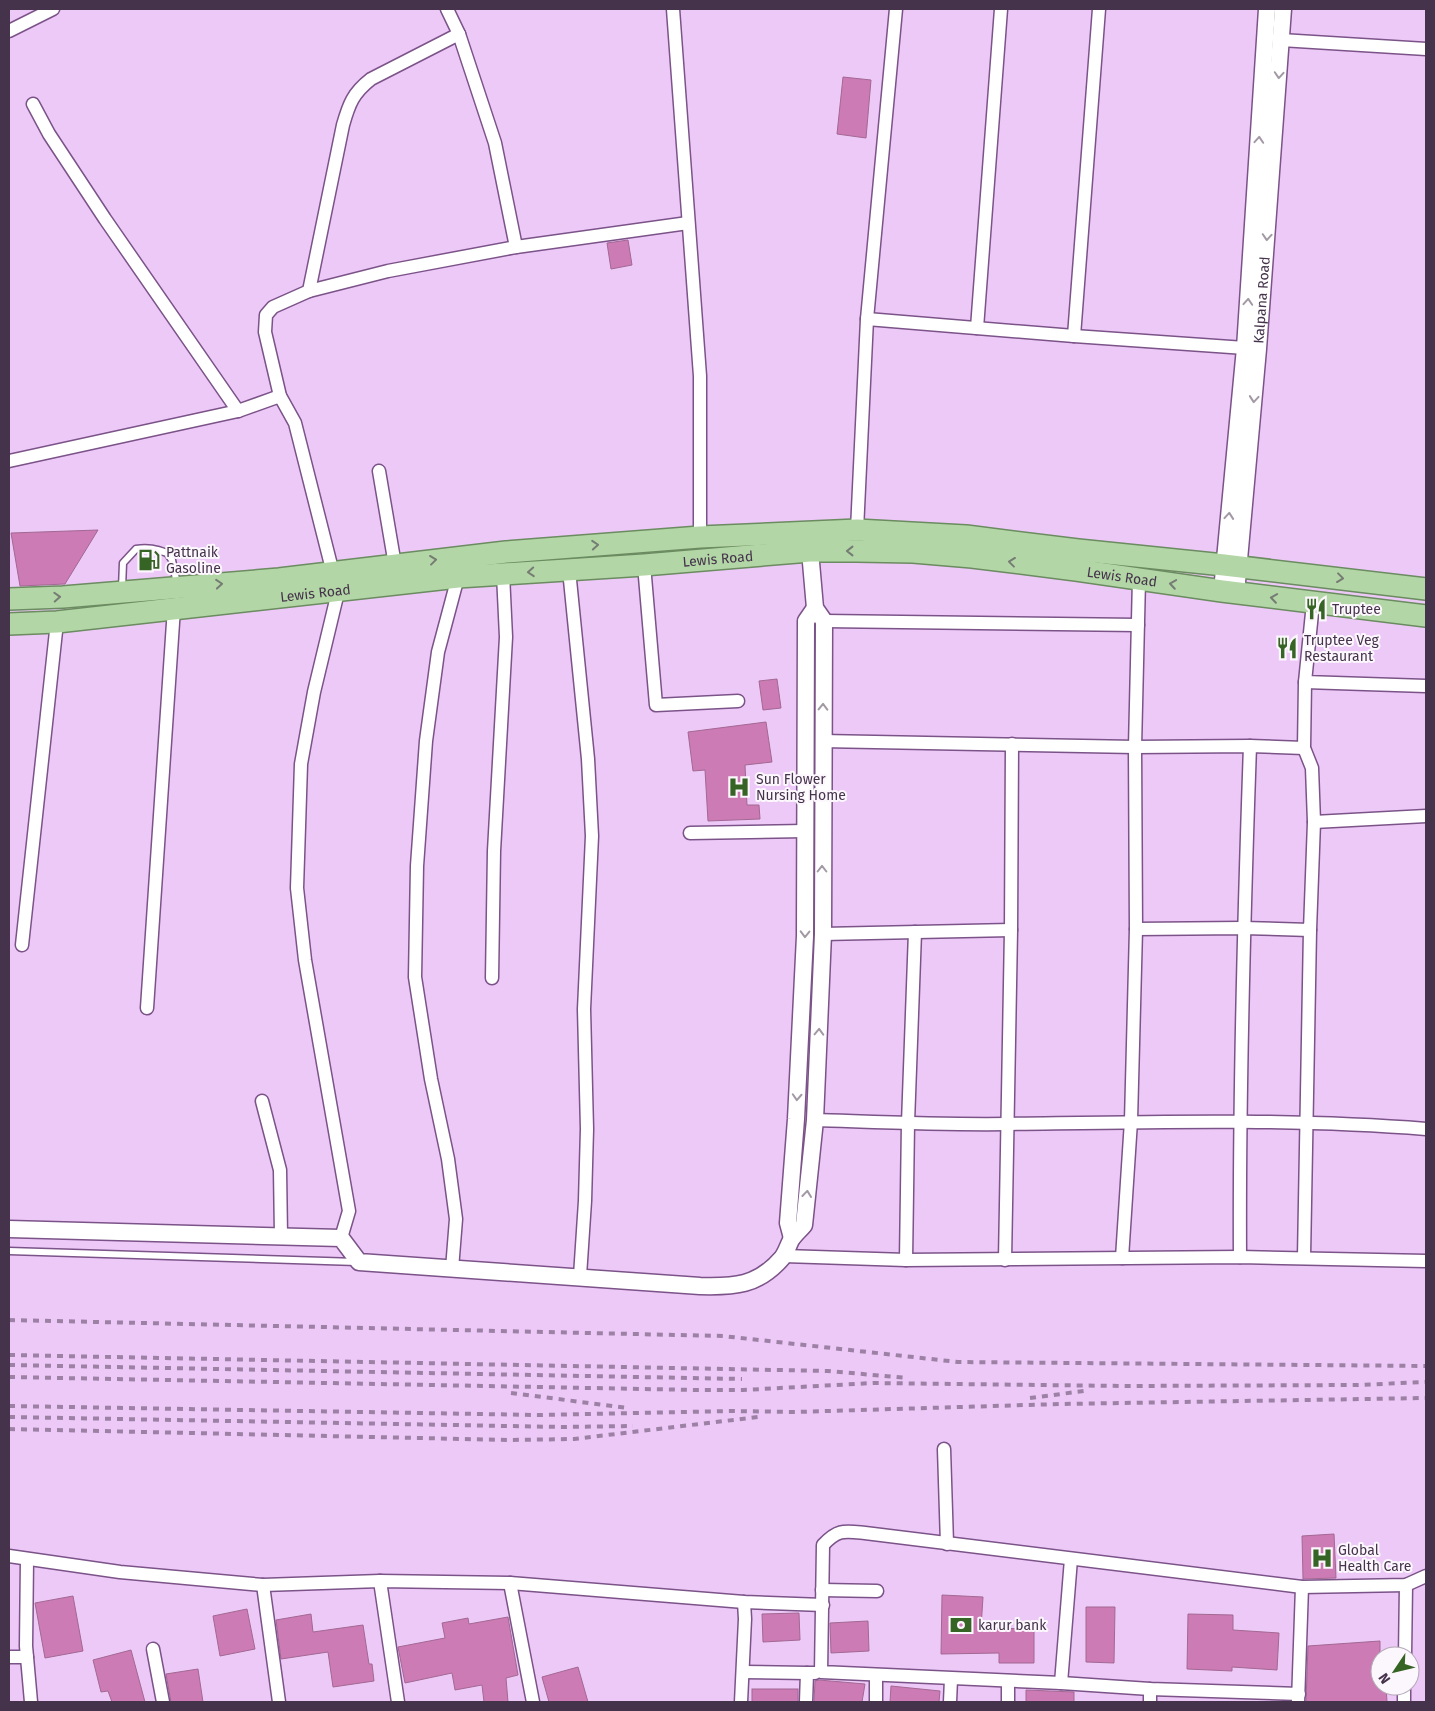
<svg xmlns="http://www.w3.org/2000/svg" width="1435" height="1711" viewBox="0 0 1435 1711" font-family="'Fira Sans',sans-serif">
  <rect width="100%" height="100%" fill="#edc9f8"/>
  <g fill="#cc7bb5" stroke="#a36892">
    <path d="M843,77L871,80L866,138L837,134Z"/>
    <path d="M628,240L632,265L611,269L607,243Z"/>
    <path d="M98,530L65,584L20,586L11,533Z"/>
    <path d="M777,679L781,708L763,710L759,681Z"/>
    <path d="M766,722L772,762L745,765L747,805H759L760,819L708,821L705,770L693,771L688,732Z"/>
    <path d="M1334,1534L1336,1578L1303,1579L1302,1536Z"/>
    <path d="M942,1595L983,1597L981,1628L1034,1629V1663H999V1653L941,1654Z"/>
    <path d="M73,1596L83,1651L45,1658L35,1603Z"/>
    <path d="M1086,1607H1115L1114,1663L1086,1662Z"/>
    <path d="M247,1609L255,1649L220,1656L213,1616Z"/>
    <path d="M799,1613L800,1640L763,1642L762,1614Z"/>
    <path d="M311,1614L313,1632L363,1625L369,1664H372L374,1681L333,1687L328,1652L281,1659L276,1620Z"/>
    <path d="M1188,1614L1233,1615V1630L1279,1633L1277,1670L1232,1667V1671L1187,1669Z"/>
    <path d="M508,1617L518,1675L506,1678L508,1702H484L482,1685L455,1690L452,1673L405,1683L398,1647L445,1638L442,1623L468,1618L469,1624Z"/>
    <path d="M868,1621L869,1651L831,1653L830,1623Z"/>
    <path d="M1380,1641V1686H1386L1387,1702H1306L1308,1646Z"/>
    <path d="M131,1650L145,1702H112L108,1691L101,1692L93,1660Z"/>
    <path d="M578,1667L588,1702H549L542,1677Z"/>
    <path d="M198,1669L203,1702H171L166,1674Z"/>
    <path d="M819,1680L865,1684L862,1702H814L815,1681Z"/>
    <path d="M891,1686L940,1691L939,1702H890Z"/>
    <rect x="752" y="1689" width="46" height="13"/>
    <path d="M1026,1690L1074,1692V1702H1026Z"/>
  </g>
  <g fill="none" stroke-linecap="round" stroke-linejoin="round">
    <g stroke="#7b5388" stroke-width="9">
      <g id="service">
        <path d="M122,588L123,563L136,549C148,547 156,549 167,553L172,560L177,584"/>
        <path d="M9,1251L357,1262"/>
      </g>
    </g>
    <g stroke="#7b5388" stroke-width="15">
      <g id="minor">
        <path d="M447,9L459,34L495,143L516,247"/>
        <path d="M673,9L700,376V537"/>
        <path d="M9,31L53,9"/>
        <path d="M1281,40L1426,49"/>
        <path d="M33,104L49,134L105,219L238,411"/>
        <path d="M309,291L343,125C349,104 353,93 371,79L459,34"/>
        <path d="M867,319L1074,336L1245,348"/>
        <path d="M977,328L1001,9"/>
        <path d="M1074,336L1099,9"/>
        <path d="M9,461L238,411L280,396"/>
        <path d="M379,471L395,565"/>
        <path d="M857,530L867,319L896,9"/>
        <path d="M644,565L656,705L738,701"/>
        <path d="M569,570L588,759L592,836L584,1009L587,1129L585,1201L580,1276"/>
        <path d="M333,573L295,423L280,396L265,332L266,315L273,307L309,291L388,271L516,247L688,223"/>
        <path d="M338,592L314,692L301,764L297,888L305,960L349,1211L341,1238"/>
        <path d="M1313,603L1305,682L1426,686"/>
        <path d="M824,621L1138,625"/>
        <path d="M1305,682L1304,748L1312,768L1314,822L1426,816"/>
        <path d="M822,741L1135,747L1250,746L1304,748"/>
        <path d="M690,833L805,831"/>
        <path d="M1136,929L1243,928L1310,930L1314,822"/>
        <path d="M823,934L1011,930"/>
        <path d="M22,945L57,622"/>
        <path d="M492,978L494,851L506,637L503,574"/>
        <path d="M147,1008L174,608"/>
        <path d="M262,1101L280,1170L281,1236"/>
        <path d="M815,1120C879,1122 943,1125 1007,1124C1147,1122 1287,1118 1426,1129"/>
        <path d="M784,1256L906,1260L1240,1257L1426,1261"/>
        <path d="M1240,1257C1239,1086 1244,916 1250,746"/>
        <path d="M1304,1257L1310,930"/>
        <path d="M1122,1258L1131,1121L1136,929L1135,747L1139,579"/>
        <path d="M906,1260L908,1123L915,932"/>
        <path d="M1005,1260L1011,930L1012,744"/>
        <path d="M452,1269L456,1219L448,1159L431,1079L415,977L417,866L426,741L438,652L458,577"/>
        <path d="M944,1449L947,1544"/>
        <path d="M9,1556L120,1572L263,1585L380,1581L510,1583L744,1602L823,1605"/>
        <path d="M27,1559L26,1646L31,1702"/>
        <path d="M380,1581L398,1702"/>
        <path d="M510,1583L533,1702"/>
        <path d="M263,1585L279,1702"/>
        <path d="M822,1590L877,1591"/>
        <path d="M153,1649L163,1702"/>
        <path d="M1405,1656L1406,1585"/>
        <path d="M9,1657H27"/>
        <path d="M743,1672L807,1673"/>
        <path d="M1061,1683L1071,1559"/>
        <path d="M1299,1694L1150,1689L1061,1683L821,1672L823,1545C838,1529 844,1531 865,1533L1302,1587L1406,1585L1426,1576"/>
        <path d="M741,1702L745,1619L744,1602"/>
        <path d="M806,1702L807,1673H815"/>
        <path d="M876,1702V1675"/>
        <path d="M950,1702L951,1679"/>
        <path d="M1008,1702V1681"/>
        <path d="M1150,1702V1689"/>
        <path d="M1298,1702L1302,1587"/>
        <path d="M1404,1702V1686"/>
      </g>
    </g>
    <g stroke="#7b5388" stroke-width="19">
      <g id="tertiary">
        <path d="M1222,591L1245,348L1267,9"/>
        <path id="s1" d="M1236,593L1258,349L1283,9"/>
        <path d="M9,1229L341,1238L359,1262L700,1286C734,1287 758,1286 782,1258C786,1253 788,1246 791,1240C794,1235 800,1230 804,1225L815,1120L823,934L824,621L815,608L810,551"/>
        <path d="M792,1238L788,1223L796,1119L805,936L806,621L815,608"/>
      </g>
    </g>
    <g stroke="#6b8b60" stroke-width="24">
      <g id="primary">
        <path d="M9,599L63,597L279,579L506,552L700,537L857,530L966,536L1078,550L1224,565L1426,589"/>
        <path id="s2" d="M9,624L57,622L458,577L644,565L810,551H856L913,552L972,557L1076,570L1222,591L1426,616"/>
      </g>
    </g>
    <use href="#service" stroke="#fff" stroke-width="6"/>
    <use href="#minor" stroke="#fff" stroke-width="12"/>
    <use href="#tertiary" stroke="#fff" stroke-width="16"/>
    <use href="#primary" stroke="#b3d6a6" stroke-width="21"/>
    <g stroke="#9d81a5" stroke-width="4" stroke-dasharray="6 6" stroke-linecap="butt">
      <path d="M9,1320L723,1336L958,1362L1426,1366"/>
      <path d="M9,1355L828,1371L908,1378"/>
      <path d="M9,1365L742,1379"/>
      <path d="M9,1377L697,1390H743L873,1383L1126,1386L1357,1385L1426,1382"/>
      <path d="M511,1393L628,1408"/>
      <path d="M1030,1398L1084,1391"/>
      <path d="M9,1406L538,1415L731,1411L795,1412L1060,1404L1426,1398"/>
      <path d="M9,1417L563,1427L633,1426"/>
      <path d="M9,1429L509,1440L574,1439L758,1417"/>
    </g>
  </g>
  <defs><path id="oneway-chevron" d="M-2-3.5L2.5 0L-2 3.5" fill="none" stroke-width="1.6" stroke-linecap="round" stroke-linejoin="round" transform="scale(1.25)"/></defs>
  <g stroke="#a299a5">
    <use href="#oneway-chevron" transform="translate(1279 75) rotate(94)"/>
    <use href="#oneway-chevron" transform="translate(1259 140) rotate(-86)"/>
    <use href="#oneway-chevron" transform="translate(1267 237) rotate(94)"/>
    <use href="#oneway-chevron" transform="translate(1248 302) rotate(-86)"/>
    <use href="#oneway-chevron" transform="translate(1254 399) rotate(95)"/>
    <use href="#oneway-chevron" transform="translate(1229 516) rotate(-85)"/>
    <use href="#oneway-chevron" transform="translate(823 707) rotate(-89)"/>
    <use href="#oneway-chevron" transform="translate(822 869) rotate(-90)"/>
    <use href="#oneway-chevron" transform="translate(805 934) rotate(91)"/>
    <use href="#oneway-chevron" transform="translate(819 1032) rotate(-88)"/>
    <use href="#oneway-chevron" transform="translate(797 1097) rotate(93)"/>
    <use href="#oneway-chevron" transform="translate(807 1194) rotate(-84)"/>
  </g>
  <g stroke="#767c74">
    <use href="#oneway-chevron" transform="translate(595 545) rotate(-4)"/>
    <use href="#oneway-chevron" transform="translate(850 551) rotate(180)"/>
    <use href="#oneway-chevron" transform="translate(433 560) rotate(-7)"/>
    <use href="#oneway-chevron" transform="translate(1012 562) rotate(-173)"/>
    <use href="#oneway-chevron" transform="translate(531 572) rotate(176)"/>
    <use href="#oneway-chevron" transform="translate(1340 578) rotate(7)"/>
    <use href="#oneway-chevron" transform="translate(219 584) rotate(-5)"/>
    <use href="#oneway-chevron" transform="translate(1173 584) rotate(-171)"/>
    <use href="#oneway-chevron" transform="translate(57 597) rotate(-3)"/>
    <use href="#oneway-chevron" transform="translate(1274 598) rotate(-172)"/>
  </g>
  <defs>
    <g id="fuel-bare" transform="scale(1.725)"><path d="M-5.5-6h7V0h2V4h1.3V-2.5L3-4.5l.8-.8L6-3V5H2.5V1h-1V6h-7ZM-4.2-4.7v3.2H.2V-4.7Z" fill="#366424" stroke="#fcf7fd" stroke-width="2.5" paint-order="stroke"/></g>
    <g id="restaurant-bare" transform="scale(1.725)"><path d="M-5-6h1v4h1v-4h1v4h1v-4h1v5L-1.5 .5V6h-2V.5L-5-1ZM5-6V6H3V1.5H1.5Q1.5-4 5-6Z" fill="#366424" stroke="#fcf7fd" stroke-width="2.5" paint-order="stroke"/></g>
    <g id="hospital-bare" transform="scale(1.725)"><path d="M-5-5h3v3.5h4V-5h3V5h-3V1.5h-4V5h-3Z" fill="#366424" stroke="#fcf7fd" stroke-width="2.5" paint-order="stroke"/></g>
    <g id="bank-bare" transform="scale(1.725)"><path d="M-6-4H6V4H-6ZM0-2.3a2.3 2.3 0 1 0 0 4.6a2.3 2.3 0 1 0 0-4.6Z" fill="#366424" stroke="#fcf7fd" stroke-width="2.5" paint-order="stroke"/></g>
  </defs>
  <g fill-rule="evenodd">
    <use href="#fuel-bare" x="149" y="560"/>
    <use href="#restaurant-bare" x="1316" y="609"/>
    <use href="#restaurant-bare" x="1287" y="648"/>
    <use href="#hospital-bare" x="739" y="787"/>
    <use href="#hospital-bare" x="1322" y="1558"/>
    <use href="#bank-bare" x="961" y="1625"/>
  </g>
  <g text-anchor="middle" stroke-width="4" stroke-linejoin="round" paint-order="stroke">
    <g font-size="14" fill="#45334b" stroke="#fcf7fd">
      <text dy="5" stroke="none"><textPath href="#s1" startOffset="294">Kalpana Road</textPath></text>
      <text dy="5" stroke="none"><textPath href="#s2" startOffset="712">Lewis Road</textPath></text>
      <text dy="5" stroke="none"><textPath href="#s2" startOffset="1118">Lewis Road</textPath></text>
      <text dy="5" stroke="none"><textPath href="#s2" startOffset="308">Lewis Road</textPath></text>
    </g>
    <g font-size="14" fill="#45334b" stroke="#fcf7fd" text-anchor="start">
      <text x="166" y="557">Pattnaik<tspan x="166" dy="16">Gasoline</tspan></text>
      <text x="1332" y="614">Truptee</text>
      <text x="1304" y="645">Truptee Veg<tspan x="1304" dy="16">Restaurant</tspan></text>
      <text x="756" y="784">Sun Flower<tspan x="756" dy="16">Nursing Home</tspan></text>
      <text x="1338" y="1555">Global<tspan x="1338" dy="16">Health Care</tspan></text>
      <text x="978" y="1630">karur bank</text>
    </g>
  </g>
  <rect width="1435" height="1711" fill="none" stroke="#45334b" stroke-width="20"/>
  <g transform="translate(1395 1671) rotate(235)"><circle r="24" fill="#fcf7fd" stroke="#b3a9b6"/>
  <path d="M0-4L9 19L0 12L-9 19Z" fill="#366424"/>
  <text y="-8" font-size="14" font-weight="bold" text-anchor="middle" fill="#45334b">N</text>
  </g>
</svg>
